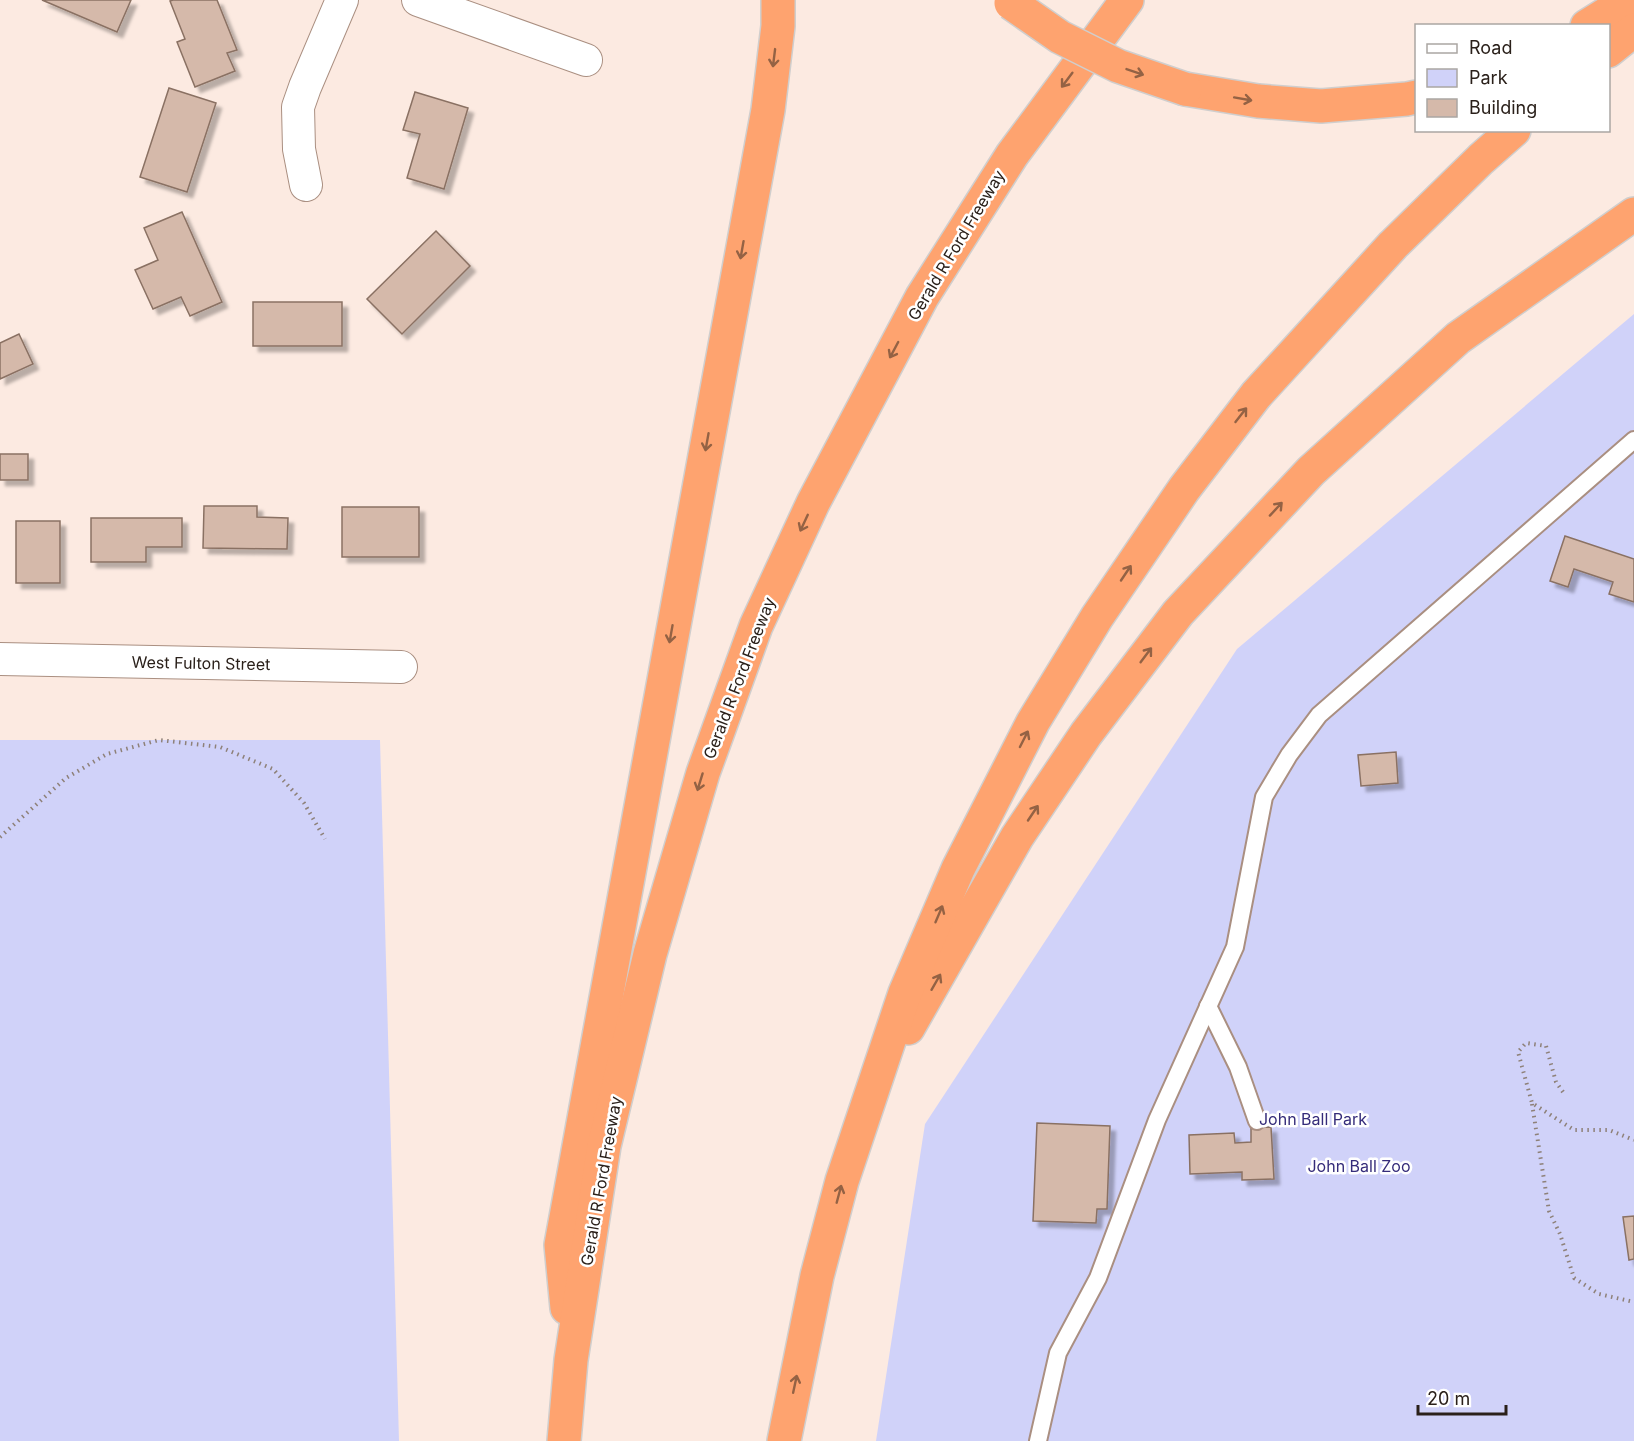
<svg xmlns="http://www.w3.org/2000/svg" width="1634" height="1441" viewBox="0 0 1634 1441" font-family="Inter,sans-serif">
  <defs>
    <filter id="shadow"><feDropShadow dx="5.5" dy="5.5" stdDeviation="1.5" flood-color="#0004"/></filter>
  </defs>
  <rect width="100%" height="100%" fill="#fceae1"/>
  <g fill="#d0d2f9">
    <path d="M1634,314V1441H876L925,1124L1237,649Z"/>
    <path d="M0,740H380L399,1441H0Z"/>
  </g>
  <g fill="#d5b9aa" stroke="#8a7163" stroke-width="1.5" filter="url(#shadow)">
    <path d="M42,0H131L117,32Z"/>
    <path d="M173,0H217L237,50L227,53L235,71L195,87L177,42L185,39L170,1Z"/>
    <path d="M169,88L216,103L187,192L140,177Z"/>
    <path d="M415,92L468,108L444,189L407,178L420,134L403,130Z"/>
    <path d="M182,212L222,302L190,316L181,297L153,309L135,270L158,260L144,228Z"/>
    <path d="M436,231L470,266L402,334L367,299Z"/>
    <rect x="253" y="302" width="89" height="44"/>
    <path d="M19,334L33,364L0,379V343Z"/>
    <rect x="0" y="454" width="28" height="26"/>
    <path d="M204,506H257V517L288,518L287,549L203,548Z"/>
    <rect x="342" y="507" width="77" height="50"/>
    <path d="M91,518H182V547H146V562H91Z"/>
    <rect x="16" y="521" width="44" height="62"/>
    <path d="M1565,536L1634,559V602L1609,594L1613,582L1574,569L1568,587L1550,581Z"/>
    <path d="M1396,752L1398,783L1361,786L1358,755Z"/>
    <path d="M1037,1123L1110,1126L1107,1209H1097L1096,1223L1033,1221Z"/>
    <path d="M1271,1127L1274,1179L1242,1180V1172L1190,1174L1189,1135L1234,1133L1235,1143L1251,1142V1128Z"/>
    <path d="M1634,1216V1259L1629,1260L1623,1217Z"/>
  </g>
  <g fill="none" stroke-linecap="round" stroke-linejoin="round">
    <g stroke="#aa8f81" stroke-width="20">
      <g id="service">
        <path d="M1208,1006L1238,1067L1257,1121"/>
        <path d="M1038,1441L1058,1353L1098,1278L1157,1120L1235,947L1264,797L1289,755L1319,715L1634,440"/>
      </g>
    </g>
    <g stroke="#aa8f81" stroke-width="34">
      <g id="minor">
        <path d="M418,0L586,60"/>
        <path d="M306,185L299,149L298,107L305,87L342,0"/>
        <path d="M0,659L401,667"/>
      </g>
    </g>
    <g stroke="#d0cecd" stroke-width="36">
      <g id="motorway">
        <path d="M1587,26L1629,0"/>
        <path d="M1608,51L1634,30"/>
        <path d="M1185,89L1258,101L1321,106L1407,99L1416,97"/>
        <path d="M908,1028L1017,837L1086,734L1178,613L1311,471L1458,338L1634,214"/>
        <path d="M567,1308L561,1245L768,110L778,26V0"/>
        <path d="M564,1441L571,1360L604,1146L650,954L703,773L756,626L813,503L922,297L1012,155L1127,0"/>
        <path d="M784,1441L817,1276L842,1181L905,993L958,869L1033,722L1097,617L1184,489L1256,395L1393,245L1481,159L1514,130"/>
      </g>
    </g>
    <g stroke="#8e8179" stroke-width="4" stroke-dasharray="1.5 4.5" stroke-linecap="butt">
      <path d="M0,837L66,778L107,754L159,740L220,747L273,769L304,803L325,839"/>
      <path d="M1563,1092L1556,1082L1546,1046L1526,1043L1518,1052L1532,1103L1574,1130H1609L1634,1140"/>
      <path d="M1532,1104L1549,1211L1560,1234L1574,1278L1599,1294L1634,1302"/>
    </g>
    <use href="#service" stroke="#fff" stroke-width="16"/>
    <use href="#minor" stroke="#fff" stroke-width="32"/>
    <use href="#motorway" stroke="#fea36f" stroke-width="33"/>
    <g stroke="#d0cecd" stroke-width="36" stroke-linecap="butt">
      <path id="motorway-bridge" d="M1011,3L1060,37L1118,66L1185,89"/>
    </g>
    <use href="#motorway-bridge" stroke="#fea36f" stroke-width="33"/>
  </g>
  <defs><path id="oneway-shaft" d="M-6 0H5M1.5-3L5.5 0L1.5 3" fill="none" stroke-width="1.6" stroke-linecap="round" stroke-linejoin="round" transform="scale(1.5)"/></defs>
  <g stroke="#946244">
    <use href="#oneway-shaft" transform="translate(774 58) rotate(97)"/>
    <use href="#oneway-shaft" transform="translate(1135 72) rotate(19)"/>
    <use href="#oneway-shaft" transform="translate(1067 80) rotate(127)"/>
    <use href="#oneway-shaft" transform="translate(1243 99) rotate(10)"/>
    <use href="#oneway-shaft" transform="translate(742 250) rotate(100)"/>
    <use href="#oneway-shaft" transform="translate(894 350) rotate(118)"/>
    <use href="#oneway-shaft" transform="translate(1241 415) rotate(-52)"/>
    <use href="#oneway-shaft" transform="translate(707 442) rotate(100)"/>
    <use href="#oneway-shaft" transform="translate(1276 509) rotate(-47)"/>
    <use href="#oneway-shaft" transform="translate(804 523) rotate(115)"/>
    <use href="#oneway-shaft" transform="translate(1126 573) rotate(-56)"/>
    <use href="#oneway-shaft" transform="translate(671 634) rotate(100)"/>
    <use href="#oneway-shaft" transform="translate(1146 655) rotate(-53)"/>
    <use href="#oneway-shaft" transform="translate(1024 739) rotate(-63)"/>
    <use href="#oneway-shaft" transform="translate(700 782) rotate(107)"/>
    <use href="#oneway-shaft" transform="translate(1033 813) rotate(-56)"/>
    <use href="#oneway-shaft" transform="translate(939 914) rotate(-67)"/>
    <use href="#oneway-shaft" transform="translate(936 982) rotate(-60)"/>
    <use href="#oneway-shaft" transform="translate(839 1194) rotate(-75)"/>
    <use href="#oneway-shaft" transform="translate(795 1384) rotate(-78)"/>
  </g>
  <g text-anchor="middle" stroke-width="5" stroke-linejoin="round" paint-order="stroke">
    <g font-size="16" fill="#2a201a" stroke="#fff">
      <text transform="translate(956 245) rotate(-59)" y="6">Gerald R Ford Freeway</text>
      <text transform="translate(201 663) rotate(1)" y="6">West Fulton Street</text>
      <text transform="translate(739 678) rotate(-69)" y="6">Gerald R Ford Freeway</text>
      <text transform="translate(601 1181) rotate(-80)" y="6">Gerald R Ford Freeway</text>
    </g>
    <g font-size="16" fill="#352c7a" stroke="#fff">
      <text x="1313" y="1125">John Ball Park</text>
      <text x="1359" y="1172">John Ball Zoo</text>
    </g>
  </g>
  <rect x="1415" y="24" width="195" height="108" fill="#ffffff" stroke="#aaa6a3" stroke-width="1.5"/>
  <rect x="1427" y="44" width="30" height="9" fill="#ffffff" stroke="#aaa6a3" stroke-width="1.5"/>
  <text x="1469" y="54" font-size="18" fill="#2a201a">Road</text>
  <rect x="1427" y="69" width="30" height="18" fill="#d0d2f9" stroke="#aaa6a3" stroke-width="1.5"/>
  <text x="1469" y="84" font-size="18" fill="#2a201a">Park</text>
  <rect x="1427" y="99" width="30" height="18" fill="#d5b9aa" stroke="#aaa6a3" stroke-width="1.5"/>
  <text x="1469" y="114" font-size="18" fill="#2a201a">Building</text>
  <path d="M1418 1405v9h88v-9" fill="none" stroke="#2a201a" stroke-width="3"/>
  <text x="1427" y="1405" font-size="18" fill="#2a201a" stroke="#ffffff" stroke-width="4.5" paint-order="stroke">20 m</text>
</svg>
